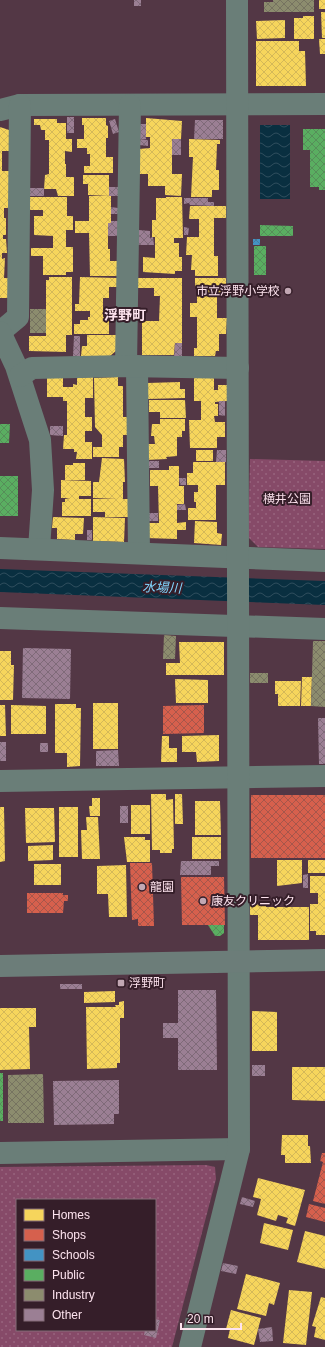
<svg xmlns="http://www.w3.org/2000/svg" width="325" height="1347" viewBox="0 0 325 1347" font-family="Helvetica,'Noto Sans JP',sans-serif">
  <defs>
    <pattern id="park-dots" width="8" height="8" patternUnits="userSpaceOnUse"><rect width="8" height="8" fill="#864a68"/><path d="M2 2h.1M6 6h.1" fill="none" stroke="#98647e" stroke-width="1.8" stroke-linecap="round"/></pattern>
    <pattern id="water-waves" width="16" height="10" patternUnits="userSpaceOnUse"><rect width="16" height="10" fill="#092f40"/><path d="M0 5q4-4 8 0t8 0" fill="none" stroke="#2e4d5c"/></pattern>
    <pattern id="homes-cross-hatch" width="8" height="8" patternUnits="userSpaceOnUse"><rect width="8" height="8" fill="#f6d55c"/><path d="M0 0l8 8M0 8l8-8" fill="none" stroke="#d4b858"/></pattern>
    <pattern id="shops-cross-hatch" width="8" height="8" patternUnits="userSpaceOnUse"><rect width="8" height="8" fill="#d6604d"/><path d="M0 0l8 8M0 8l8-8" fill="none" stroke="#a6564b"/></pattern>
    <pattern id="schools-cross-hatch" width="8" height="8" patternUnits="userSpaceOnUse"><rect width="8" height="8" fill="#4393c3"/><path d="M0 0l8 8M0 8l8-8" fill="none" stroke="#467b9e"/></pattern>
    <pattern id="public-cross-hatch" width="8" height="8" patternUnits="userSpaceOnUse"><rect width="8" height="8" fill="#5aae61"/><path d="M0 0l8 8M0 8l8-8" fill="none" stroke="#568e59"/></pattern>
    <pattern id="industry-cross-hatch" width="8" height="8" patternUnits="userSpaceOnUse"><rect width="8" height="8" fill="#8c8c6e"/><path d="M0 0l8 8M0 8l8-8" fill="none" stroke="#767360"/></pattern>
    <pattern id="building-cross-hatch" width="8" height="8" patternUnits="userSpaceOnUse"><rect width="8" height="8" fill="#9b7f94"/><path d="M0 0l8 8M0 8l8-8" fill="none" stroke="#7f6a79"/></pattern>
  </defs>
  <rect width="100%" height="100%" fill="#533745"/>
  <g fill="url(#park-dots)" fill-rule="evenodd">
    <path d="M250,459L325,461V549L258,547L248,537Z"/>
    <path d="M206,1165L215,1167L216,1179L172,1347H0V1167ZM17,1200H155V1330H17Z"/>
  </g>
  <g fill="url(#water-waves)">
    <rect x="260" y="125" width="30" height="74"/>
    <path d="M0,569L325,581V605L0,592Z"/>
  </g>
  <g fill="url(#homes-cross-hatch)">
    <rect x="319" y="0" width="6" height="9"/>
    <path d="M321,12H325V38H322Z"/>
    <path d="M303,16H314V39H294V18H303Z"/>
    <path d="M285,20V38L257,39L256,21Z"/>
    <path d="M319,39H325V54H320Z"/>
    <path d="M256,41H299V51H305L306,86H256Z"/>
    <path d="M82,118H106V125L108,126V138H106V157H113V173H84V166H90V154H87V148H77V139H84V125H82Z"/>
    <path d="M146,118L182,121L181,139H172V174H182L181,196L165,195V186H148V174H138L139,149L150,148V137H146Z"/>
    <path d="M34,119H57V123H66V139H72V152L65,151V164H66V177H74V196H58L56,189H44L45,175L49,174V140H45V130H41L40,125H34Z"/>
    <path d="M0,127L9,130V151H2V171H9V208H4V218H6V235H3V239H6L7,253H2V259L5,258L4,278H9V298H0Z"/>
    <path d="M189,139L220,140V144H217L216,170H219V190H212V197H191L193,157H189Z"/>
    <path d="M83,175H109V196L88,195V184H101H83Z"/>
    <path d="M89,196H111V223H108V249H110V261H117V276H90L89,233H75V221H89Z"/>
    <path d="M30,197H67V216H73V230H66V247H73V272H66V275H43V256H31V248H53V236L34,235V216H43V210H30Z"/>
    <path d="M166,197H182L183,238H174V243H179V257H182V271H175V274L143,272V257L155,258V237H152V220H156V198H166Z"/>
    <path d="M190,206H226V218H214V256H218V276H195V270H191L192,255H186L187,237H199V219H189Z"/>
    <path d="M49,277H72V335H66V352L29,351V336H46V280H49Z"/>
    <path d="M80,277L117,278V287H109V298H103V317H109V334H74V324H80V320H88V317H90V311H75V304H79Z"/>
    <path d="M138,278H182V343H175L174,355H142V321H159L160,296H154V288H137Z"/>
    <path d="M195,278H226V295H217V318H227L226,334H219V351H216L215,356H194V348H197V317H190V303H197V288H195Z"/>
    <path d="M87,335H117V350L110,356H81L82,346H87Z"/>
    <path d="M47,377L63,378V387H73V384L77,385V378L93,377V398H85V417H92V431H85V442H92V459H76L77,452H74V449H63L64,435H67V401H63V397H47Z"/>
    <path d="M118,377V386H123V417H129L131,435H123V447H119V457H93V447H102V435L95,427L94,378Z"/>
    <path d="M194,378H214V390H218V385H227V401L215,402V404H218V416H214L215,422H225V437H217V448H190L189,420H201V401H194Z"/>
    <path d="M180,382V389H185V398L147,399V383Z"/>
    <path d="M149,400H185L186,418H160V412H149Z"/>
    <path d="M160,419H185V431H182V437H177V456L166,457L167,459L145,460V444H155L154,436H151L152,424H160Z"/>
    <rect x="196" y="450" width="17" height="11"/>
    <path d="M102,458L124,459L125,482H123V499H129V517H105V512H93V499H117L93,498V482H99Z"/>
    <path d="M193,462H225V485H216V520H188V508H196V502H194V492H198V485H187V473H193Z"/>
    <path d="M73,463H85V480H65V465H73Z"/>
    <path d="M169,466H179V486H184V504H177V523L186,522V530H177V539L145,538V523H159L158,486H150V470H169Z"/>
    <path d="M61,480L91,481V496H79V499H91V516H62V502H65V499L70,498H61Z"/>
    <path d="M53,517L84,518L83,534H75V540L57,539V528H52Z"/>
    <path d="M93,517L125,518L124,542L93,541Z"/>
    <path d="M195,521L217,522V533L222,534L221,545L194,543Z"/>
    <path d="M179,642H224V675H166V663H180Z"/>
    <path d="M0,651H11V665H14L13,700H0Z"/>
    <path d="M302,677H312L311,706H301Z"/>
    <path d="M175,679L208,680V703H176Z"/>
    <path d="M275,681H301L300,706H278V694H275Z"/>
    <rect x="93" y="703" width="25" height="46"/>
    <path d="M55,704H76V708H81L80,766L67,767V753H55Z"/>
    <path d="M0,705H5L6,736H0Z"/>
    <path d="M11,705L46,706V734H11Z"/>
    <path d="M219,735V761L197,762L196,752H182V736Z"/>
    <path d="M162,736H169V748H177V762H161Z"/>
    <path d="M151,794H166V800L173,799L174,849H172V853H160V850H152Z"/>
    <path d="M175,794H182L183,824H175Z"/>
    <path d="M92,798H100V816H90L89,806H92Z"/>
    <path d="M195,801H220L221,835H195Z"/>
    <rect x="131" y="805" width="19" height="29"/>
    <path d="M0,807H4L5,861L0,862Z"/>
    <rect x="59" y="807" width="19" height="50"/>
    <path d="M25,808H54L55,842L26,843Z"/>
    <path d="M86,817H98L100,859H82L81,830H87Z"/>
    <path d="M124,837H145V840H150V862H127Z"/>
    <rect x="192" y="837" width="29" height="22"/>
    <path d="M53,845V860L28,861V846Z"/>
    <path d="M277,860H302V883L277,886Z"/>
    <rect x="308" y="860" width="17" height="13"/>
    <rect x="34" y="864" width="27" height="21"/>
    <path d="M126,865L127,917H109L108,894H97V866Z"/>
    <path d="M310,876H325V935H316V931H310V904H318V893H310Z"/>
    <path d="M266,904V907H309V940H258V915H250V905Z"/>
    <path d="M115,991V1002L84,1003V992Z"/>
    <path d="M124,1001V1018H120V1063H117V1068L87,1069L86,1007H116L115,1005H119V1002Z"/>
    <path d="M0,1008H36V1027H29L30,1069L0,1070Z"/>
    <path d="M252,1011L277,1012V1051H252Z"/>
    <path d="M292,1067H325V1101L292,1100Z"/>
    <path d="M282,1135H308V1146H310L311,1163H285V1155H281Z"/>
    <path d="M258,1178L305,1190L295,1226L286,1223L288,1218L278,1215L276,1221L257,1215L261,1199L253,1197Z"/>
    <path d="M264,1223L293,1230L288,1250L260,1243Z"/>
    <path d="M305,1231L325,1236V1269L297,1262Z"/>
    <path d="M246,1274L280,1283L274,1305L269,1303L266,1316L237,1309Z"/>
    <path d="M289,1290L312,1292L306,1345L283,1343Z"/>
    <path d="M321,1297L325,1298V1340L314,1337L316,1327L312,1326Z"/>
    <path d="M231,1310L261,1318L254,1345L228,1338L230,1329H226Z"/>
  </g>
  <g fill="url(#shops-cross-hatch)">
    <path d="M204,705V733L163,734V706Z"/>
    <rect x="251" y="795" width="74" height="63"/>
    <path d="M130,863H152L154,926H138V919L132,920Z"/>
    <path d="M181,877H224L225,925H182Z"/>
    <path d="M27,893H63V895H68V901H64L63,913H27Z"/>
    <path d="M322,1153H325V1204L313,1201L323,1162L320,1161Z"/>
    <path d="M309,1204L325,1208V1222L306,1217Z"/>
  </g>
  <rect fill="url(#schools-cross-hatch)" x="253" y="239" width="7" height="6"/>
  <g fill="url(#public-cross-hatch)">
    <path d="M303,129H325V190H319V187H310V150H303Z"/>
    <path d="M260,225L293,226V236H260Z"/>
    <rect x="254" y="246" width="12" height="29"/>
    <path d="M0,424H10L9,443H0Z"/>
    <rect x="0" y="476" width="18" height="40"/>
    <path d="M208,925H224V933L220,936H215Z"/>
    <rect x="0" y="1073" width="3" height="48"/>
  </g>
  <g fill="url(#industry-cross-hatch)">
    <path d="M273,0H314V12H264V2H273Z"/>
    <rect x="30" y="309" width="16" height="24"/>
    <path d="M164,635L176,636L175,659H163Z"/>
    <path d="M313,641H325V707L311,706Z"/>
    <rect x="250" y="673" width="18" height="10"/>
    <path d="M43,1074L44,1123H8V1075Z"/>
  </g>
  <g fill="url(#building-cross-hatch)">
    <rect x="134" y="0" width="7" height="6"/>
    <rect x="67" y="117" width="7" height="16"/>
    <path d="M115,119L119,132L113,134L109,121Z"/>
    <path d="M195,120H223V139H194Z"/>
    <rect x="139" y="124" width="7" height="15"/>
    <path d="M139,139L148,140V146L139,145Z"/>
    <rect x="172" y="139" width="9" height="16"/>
    <rect x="109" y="187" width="9" height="9"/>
    <rect x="30" y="188" width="14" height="8"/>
    <path d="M184,198H208V202H214V206L190,205L189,203L184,204Z"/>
    <path d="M111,207L118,208V214H111Z"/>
    <path d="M111,221H118V236H108V223H111Z"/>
    <path d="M184,227L189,228L188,235H184Z"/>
    <path d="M139,230L150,231V238L153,237L154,245H138Z"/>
    <path d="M74,336H80V356H73Z"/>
    <path d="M175,343H182V358H174Z"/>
    <path d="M219,401H225V416L219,415Z"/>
    <path d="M50,426H63V436L50,435Z"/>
    <path d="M217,450H226V462H216Z"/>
    <rect x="145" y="461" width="14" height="7"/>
    <path d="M179,478H186V485H180Z"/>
    <path d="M185,504L186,510H177V505Z"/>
    <rect x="145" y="513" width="13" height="8"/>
    <rect x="87" y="530" width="5" height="10"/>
    <path d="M23,648L71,649L70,699L22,698Z"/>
    <path d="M318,718H325V764H319Z"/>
    <rect x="0" y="742" width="6" height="19"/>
    <rect x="40" y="743" width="8" height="9"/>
    <path d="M118,750L119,766H96V751Z"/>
    <rect x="120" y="806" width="8" height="17"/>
    <path d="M181,861H219V866H211V875H180Z"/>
    <path d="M308,874V888H303V875Z"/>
    <rect x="60" y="984" width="22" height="5"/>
    <path d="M178,990H216L217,1070H178V1038H163V1023H178Z"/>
    <rect x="252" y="1065" width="13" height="11"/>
    <path d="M119,1080V1114H114V1124L54,1125L53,1081Z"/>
    <path d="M242,1197L255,1201L253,1207L240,1204Z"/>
    <path d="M223,1263L238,1266L236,1274L221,1271Z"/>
    <path d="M155,1319L160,1320L156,1338L144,1335L145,1330H155Z"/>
    <path d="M272,1327L273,1341L260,1342L258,1329Z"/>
  </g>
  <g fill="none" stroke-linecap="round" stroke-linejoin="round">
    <g stroke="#6a7e78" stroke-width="22">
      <path d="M0,110L20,105L325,104"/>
      <path d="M0,332L18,317L20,105"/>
      <path d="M0,332L16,366L40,440L43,490L39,549"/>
      <path d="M126,366L130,105"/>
      <path d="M137,366L139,553"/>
      <path d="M20,376L32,368L126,366L238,368"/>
      <path d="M0,548L325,561"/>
      <path d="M0,618L325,629"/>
      <path d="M0,781L325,776"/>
      <path d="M0,1153L239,1149"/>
      <path d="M190,1347L239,1149L237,0"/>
    </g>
    <path stroke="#6c7d79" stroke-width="22" d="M0,966L325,960"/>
  </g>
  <g fill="#c2a7b3" stroke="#351e29" stroke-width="1.5">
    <circle cx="288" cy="291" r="4"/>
    <circle cx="142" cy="887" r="4"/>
    <circle cx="203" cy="901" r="4"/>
    <rect x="117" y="979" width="8" height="8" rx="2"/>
  </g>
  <g text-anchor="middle" stroke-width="4" stroke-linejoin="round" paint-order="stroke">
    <g font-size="12" fill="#fde3ee" stroke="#351e29" text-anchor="start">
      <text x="280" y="295" text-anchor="end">市立浮野小学校</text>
      <text x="150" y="891">龍園</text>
      <text x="211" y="905">康友クリニック</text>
      <text x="129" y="987">浮野町</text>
    </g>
    <g font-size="12" fill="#f7dce8" stroke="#351e29">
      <text x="287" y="503">横井公園</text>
    </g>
    <g font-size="13" font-style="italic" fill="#81d6fe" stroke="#351e29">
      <text transform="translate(162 587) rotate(2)" y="5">水場川</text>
    </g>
    <g font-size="14" font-weight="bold" fill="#fde3ee" stroke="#351e29">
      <text x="125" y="320">浮野町</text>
    </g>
  </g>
  <rect x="16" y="1199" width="140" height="132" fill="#351e29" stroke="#856d78"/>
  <rect x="24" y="1209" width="20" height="12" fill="#f6d55c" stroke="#856d78"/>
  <text x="52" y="1219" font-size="12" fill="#fde3ee">Homes</text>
  <rect x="24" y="1229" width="20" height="12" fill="#d6604d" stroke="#856d78"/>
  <text x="52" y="1239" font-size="12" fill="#fde3ee">Shops</text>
  <rect x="24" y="1249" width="20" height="12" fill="#4393c3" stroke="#856d78"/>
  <text x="52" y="1259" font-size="12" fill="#fde3ee">Schools</text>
  <rect x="24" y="1269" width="20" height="12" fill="#5aae61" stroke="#856d78"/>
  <text x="52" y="1279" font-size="12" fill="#fde3ee">Public</text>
  <rect x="24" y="1289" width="20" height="12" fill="#8c8c6e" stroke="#856d78"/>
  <text x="52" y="1299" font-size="12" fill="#fde3ee">Industry</text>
  <rect x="24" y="1309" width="20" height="12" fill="#9b7f94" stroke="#856d78"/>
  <text x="52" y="1319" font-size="12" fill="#fde3ee">Other</text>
  <path d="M181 1323v6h60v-6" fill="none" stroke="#fde3ee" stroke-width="2"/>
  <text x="187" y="1323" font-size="12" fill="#fde3ee" stroke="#351e29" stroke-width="3" paint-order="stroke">20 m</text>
</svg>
